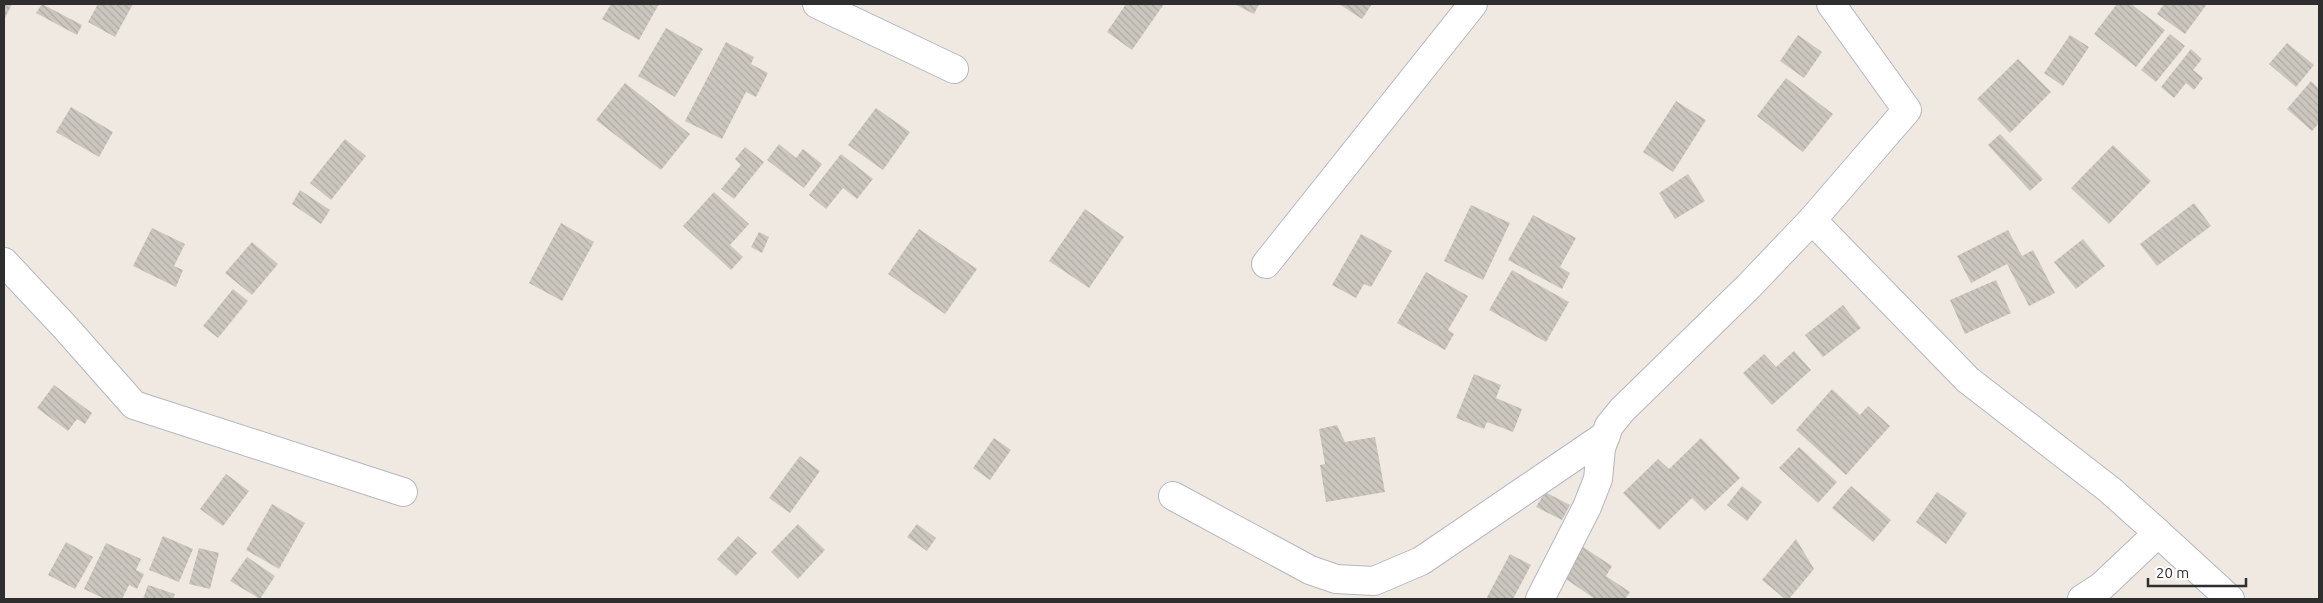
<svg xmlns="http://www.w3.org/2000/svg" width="2323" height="603" viewBox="0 0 2323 603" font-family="Ubuntu,sans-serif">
  <defs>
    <pattern id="building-back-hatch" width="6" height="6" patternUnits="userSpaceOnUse" patternTransform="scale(1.25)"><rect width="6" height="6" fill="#cbc7bf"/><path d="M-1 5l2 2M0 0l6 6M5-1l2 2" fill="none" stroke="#afaba4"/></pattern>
  </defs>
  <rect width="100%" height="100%" fill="#efe9e1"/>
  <g fill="url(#building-back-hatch)">
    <path d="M4,4H12L4,20Z"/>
    <path d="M42,4L82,25L77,35L36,13Z"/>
    <path d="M98,4H133L115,37L88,22Z"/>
    <path d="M611,4H659L639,40L602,19Z"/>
    <path d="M1126,4H1164L1132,50L1107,32Z"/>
    <path d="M1234,4H1259L1254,14Z"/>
    <path d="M1339,4H1372L1362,19Z"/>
    <path d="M2117,4H2131L2165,30L2136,67L2094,34Z"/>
    <path d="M2164,4H2207L2185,34L2157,14Z"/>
    <path d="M666,28L703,49L675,97L638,76Z"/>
    <path d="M2170,34L2185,46L2156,82L2141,70Z"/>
    <path d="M1798,35L1822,52L1804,78L1780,61Z"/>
    <path d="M2070,35L2089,47L2063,86L2044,73Z"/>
    <path d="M726,42L754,57L751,64L768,73L756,97L746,92L722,139L685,121Z"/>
    <path d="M2287,43L2314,65L2296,87L2269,64Z"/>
    <path d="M2191,49L2202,59L2193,70L2203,78L2194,90L2186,83L2174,98L2161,87Z"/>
    <path d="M2018,59L2051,92L2010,133L1977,99Z"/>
    <path d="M1786,78L1833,114L1803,152L1757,116Z"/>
    <path d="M2311,81L2319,89V123L2312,131L2287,109Z"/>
    <path d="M625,83L690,134L661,170L596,120Z"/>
    <path d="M1676,101L1706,120L1673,172L1643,152Z"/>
    <path d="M71,107L113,132L99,157L56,132Z"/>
    <path d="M876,108L910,132L883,170L848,145Z"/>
    <path d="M2000,134L2043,179L2030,191L1988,145Z"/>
    <path d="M345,139L366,156L331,200L310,183Z"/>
    <path d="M779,144L796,158L803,149L822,164L804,188L767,160Z"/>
    <path d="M2113,145L2151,181L2109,224L2071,188Z"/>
    <path d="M745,147L764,162L734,199L721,189L741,165L735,159Z"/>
    <path d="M841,154L873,179L857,199L843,188L826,209L809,195Z"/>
    <path d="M1688,174L1705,201L1675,219L1659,193Z"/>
    <path d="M300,190L330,210L321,224L292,204Z"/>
    <path d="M714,192L749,224L730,245L743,257L731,270L683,226Z"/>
    <path d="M2194,203L2211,226L2157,266L2140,244Z"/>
    <path d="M1471,205L1510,223L1483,280L1444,261Z"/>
    <path d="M1085,209L1124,237L1089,288L1049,261Z"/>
    <path d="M1533,215L1576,238L1560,267L1570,273L1562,289L1508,260Z"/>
    <path d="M561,223L594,242L562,301L529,283Z"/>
    <path d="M152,228L185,244L174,266L183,270L176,287L133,266Z"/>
    <path d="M919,229L977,269L945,314L888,274Z"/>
    <path d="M2008,230L2022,256L2033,250L2055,293L2029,306L2007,264L1971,283L1957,256Z"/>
    <path d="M759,232L769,237L762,253L751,247Z"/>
    <path d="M1361,234L1392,251L1371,287L1364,284L1356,298L1332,285Z"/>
    <path d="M2083,239L2105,266L2076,289L2054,262Z"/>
    <path d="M252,242L278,264L252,295L225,273Z"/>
    <path d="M1512,270L1569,302L1546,342L1489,310Z"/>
    <path d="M1426,272L1468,296L1448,330L1454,334L1445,350L1397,323Z"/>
    <path d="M1996,280L2011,313L1965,334L1950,300Z"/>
    <path d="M233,289L248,301L218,338L203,326Z"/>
    <path d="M1843,305L1861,328L1823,357L1805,335Z"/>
    <path d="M1794,351L1811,370L1772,405L1743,373L1764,354L1776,367Z"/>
    <path d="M1474,374L1501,385L1496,398L1522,409L1513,432L1487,422L1484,429L1456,418Z"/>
    <path d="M54,385L92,413L85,424L77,419L68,431L37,408Z"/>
    <path d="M1832,389L1860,415L1868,406L1890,426L1846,475L1796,430Z"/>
    <path d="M1337,425L1345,442L1375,437L1385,492L1326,502L1320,465L1325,464L1319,429Z"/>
    <path d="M994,438L1011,450L990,480L973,468Z"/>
    <path d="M1701,438L1740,478L1705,511L1692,498L1659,530L1623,493L1658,459L1669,469Z"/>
    <path d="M1799,447L1837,482L1818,503L1779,468Z"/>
    <path d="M800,456L820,471L790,513L769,498Z"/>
    <path d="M226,474L249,491L223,526L200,509Z"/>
    <path d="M1742,486L1762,502L1747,521L1727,505Z"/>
    <path d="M1851,486L1891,520L1873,542L1832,508Z"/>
    <path d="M1545,492L1570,505L1562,520L1536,507Z"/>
    <path d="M1937,492L1967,513L1946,544L1916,522Z"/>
    <path d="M272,504L305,523L279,569L246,550Z"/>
    <path d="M798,524L825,550L798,579L771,552Z"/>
    <path d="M917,524L936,538L927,551L907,537Z"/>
    <path d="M163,536L193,549L179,582L149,570Z"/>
    <path d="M738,536L757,553L736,576L717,559Z"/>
    <path d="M1796,539L1814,569L1789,599H1785L1762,580Z"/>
    <path d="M66,542L93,557L75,589L48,575Z"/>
    <path d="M106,543L141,559L136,570L144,574L137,589L129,585L122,599H105L84,589Z"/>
    <path d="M1583,547L1612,566L1606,576L1630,592L1625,599H1595L1563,577Z"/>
    <path d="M199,548L219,553L210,589L189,584Z"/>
    <path d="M1510,554L1531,565L1513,599H1486Z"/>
    <path d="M247,557L275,576L260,599L230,581Z"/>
    <path d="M148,585L175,594L173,599H143Z"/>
  </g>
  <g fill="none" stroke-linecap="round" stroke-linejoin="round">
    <g stroke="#b4b7c1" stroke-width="30">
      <g id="minor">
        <path d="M817,4L954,69"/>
        <path d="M1812,220L1968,380L2110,490L2158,533L2102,586L2082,599"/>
        <path d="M4,262L65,327L134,405L403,492"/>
        <path d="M1266,264L1473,4"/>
        <path d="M1173,496L1310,570L1336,579L1374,581L1421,561L1606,435"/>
        <path d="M2158,533L2230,599"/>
        <path d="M1540,599L1587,507L1598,479L1601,448L1609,426L1622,410L1749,286L1812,220L1907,110L1831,4"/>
      </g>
    </g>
    <use href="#minor" stroke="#fff" stroke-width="28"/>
  </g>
  <rect width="2323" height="603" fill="none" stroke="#2e2e2e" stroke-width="10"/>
  <path d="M2148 578v8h98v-8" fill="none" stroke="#2e2e2e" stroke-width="2.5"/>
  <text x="2156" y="578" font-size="15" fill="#2e2e2e" stroke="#ffffff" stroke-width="4" paint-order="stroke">20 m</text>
</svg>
